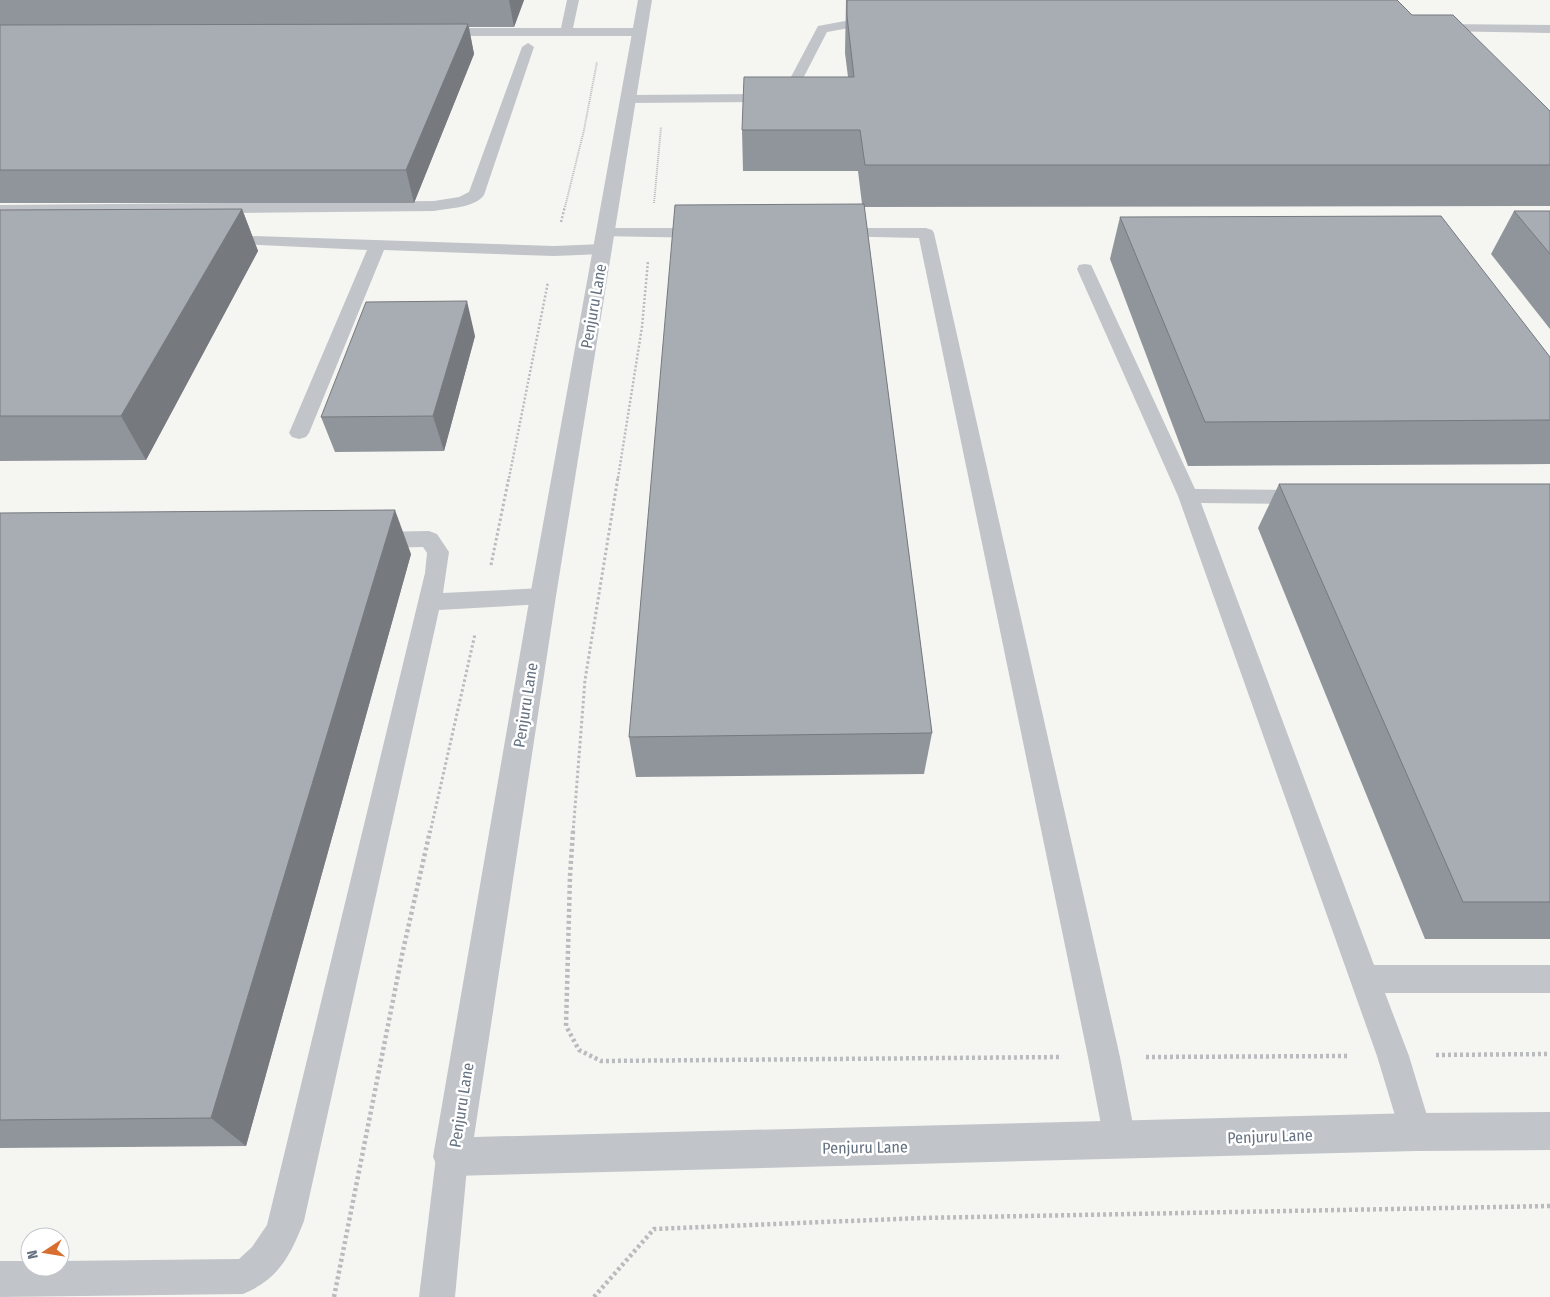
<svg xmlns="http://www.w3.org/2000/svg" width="1550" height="1297" viewBox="0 0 1550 1297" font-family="'Fira Sans Condensed',sans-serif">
  <rect width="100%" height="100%" fill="#f5f6f2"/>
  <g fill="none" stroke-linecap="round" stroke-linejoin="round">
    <g stroke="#b9bbbe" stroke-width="2" stroke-dasharray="1 1" stroke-linecap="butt">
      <path d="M654,203L661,127"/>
      <path d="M565,207L584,130L597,62"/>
    </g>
    <g stroke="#b9bbbe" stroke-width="2.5" stroke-dasharray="2 2" stroke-linecap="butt">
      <path d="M561,222L565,206"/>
      <path d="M509,478L548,282"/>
      <path d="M618,478L642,327L648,261"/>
    </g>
    <g stroke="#b9bbbe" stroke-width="3" stroke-dasharray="2.5 2.5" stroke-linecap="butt">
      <path d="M491,565L509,477"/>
      <path d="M430,833L475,634"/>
      <path d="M573,833L585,680L618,477"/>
    </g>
    <g stroke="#b9bbbe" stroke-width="4.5" stroke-dasharray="3 3" stroke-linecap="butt">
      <path d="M573,831L570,876L566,1026L579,1050L601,1061L1062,1057"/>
      <path d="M1436,1055L1550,1054"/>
      <path d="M1146,1057L1350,1056"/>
      <path d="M334,1297L402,955L430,831"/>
      <path d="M594,1297L654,1229L921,1218L1550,1206"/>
    </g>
    <g fill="#c1c4c8" fill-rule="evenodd">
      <path d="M567,0H579L573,28H640L646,32L640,36H437L431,32L437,28H561Z"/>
      <path d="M845,21L851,25L849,28L827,32L794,96L758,102L628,103L621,99L628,95L758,94L784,90L818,26Z"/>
      <path d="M1436,24L1550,25V33L1432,31L1430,28L1432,25Z"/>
      <path d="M528,43L534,47L484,195C475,208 449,208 434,211L0,215V205L434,201L459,197L469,192L522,47Z"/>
      <path d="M605,228H705L711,230L713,233L711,236L705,238L599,236L597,233L599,230Z"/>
      <path d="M836,228H926L932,230L934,233L1120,1057L1136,1140L1132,1152L1120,1156L1108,1152L1104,1140L1088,1057L919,238L830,236L828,233L830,230Z"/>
      <path d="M222,235L554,246L603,244L609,245L611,249L609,253L603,254L554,256L384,250L309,433L306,437L299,439L292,437L289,433L367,250L216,243L214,240L216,237Z"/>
      <path d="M1085,264L1091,265L1093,269L1195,489L1306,490L1313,492L1317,497L1313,502L1306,504L1201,503L1374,965H1550V993H1385L1409,1056L1432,1132L1427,1143L1416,1148L1405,1143L1400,1132L1377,1056L1178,496L1077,269L1079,265Z"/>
      <path d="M429,531L437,534L449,552L443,593L543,588L551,590L554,596L551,602L543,604L439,610L304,1221C290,1256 279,1279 243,1294L0,1297V1261H30V1267H60V1261L239,1259L252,1247L267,1225L425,573L427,553L423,547L374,548L366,545L363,540L366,535L374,532Z"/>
      <path d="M452,1141L464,1145L468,1157L455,1297H419L436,1157L440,1145Z"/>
    </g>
    <path fill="#c1c4c8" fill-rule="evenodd" d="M638,0H652L556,596L474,1137L1416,1113L1550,1112V1150L1416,1151L452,1176L439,1170L433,1157L530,596Z"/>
  </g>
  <g fill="#90959b">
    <path d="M0,0H524L514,27H469L474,54L414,203H0Z"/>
    <path d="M846,0H1397L1412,15L1550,111V206L864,207L932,733L924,774L636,777L629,737L862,204L858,171H743L742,130L848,77L845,53Z"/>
    <path d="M242,209L258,251L146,460L0,461V210Z"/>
    <path d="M1514,211H1550V329L1491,254Z"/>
    <path d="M1120,217L1550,357V464L1188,466L1110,259Z"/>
    <path d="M475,336L444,451L335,452L321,417Z"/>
    <path d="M1279,484H1550V939H1425L1258,528Z"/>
    <path d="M0,513L411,554L246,1146L0,1148Z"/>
  </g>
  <g fill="#76797e">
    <path d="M509,0H524L514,27Z"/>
    <path d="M468,24L474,54L414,203L406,170Z"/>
    <path d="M242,209L258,251L146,460L121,416Z"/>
    <path d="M467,301L475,336L444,451L433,416Z"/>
    <path d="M395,510L411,554L246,1146L211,1118Z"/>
  </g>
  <g fill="#a8adb4" stroke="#76797e">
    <path d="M847,0H1397L1412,15H1453L1550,111V165H865L860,130H742L744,77H854L847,16Z"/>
    <path d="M468,24L406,170H0V25Z"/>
    <path d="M864,204L932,733L629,737L675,205Z"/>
    <path d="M242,209L121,416H0V210Z"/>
    <path d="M1514,211H1550V254Z"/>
    <path d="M1441,216L1550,357V420L1205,422L1120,217Z"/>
    <path d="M467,301L433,416L321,417L366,302Z"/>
    <path d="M1279,484H1550V902H1463Z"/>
    <path d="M395,510L211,1118L0,1120V513Z"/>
  </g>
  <g text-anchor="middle" stroke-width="5" stroke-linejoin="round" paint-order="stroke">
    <g font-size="16" fill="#667282" stroke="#fff">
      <text transform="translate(593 306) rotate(-80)" y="6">Penjuru Lane</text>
      <text transform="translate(525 705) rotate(-81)" y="6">Penjuru Lane</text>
      <text transform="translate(461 1105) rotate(-81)" y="6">Penjuru Lane</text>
      <text transform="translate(1270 1136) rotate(-2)" y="6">Penjuru Lane</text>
      <text transform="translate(865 1147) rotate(-1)" y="6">Penjuru Lane</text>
    </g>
  </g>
  <g transform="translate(45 1252) rotate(258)"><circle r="24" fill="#ffffff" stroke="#c2c7cd"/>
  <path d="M0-4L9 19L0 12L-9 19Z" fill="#d86f30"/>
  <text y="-8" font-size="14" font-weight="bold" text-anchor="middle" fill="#667282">N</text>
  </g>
</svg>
